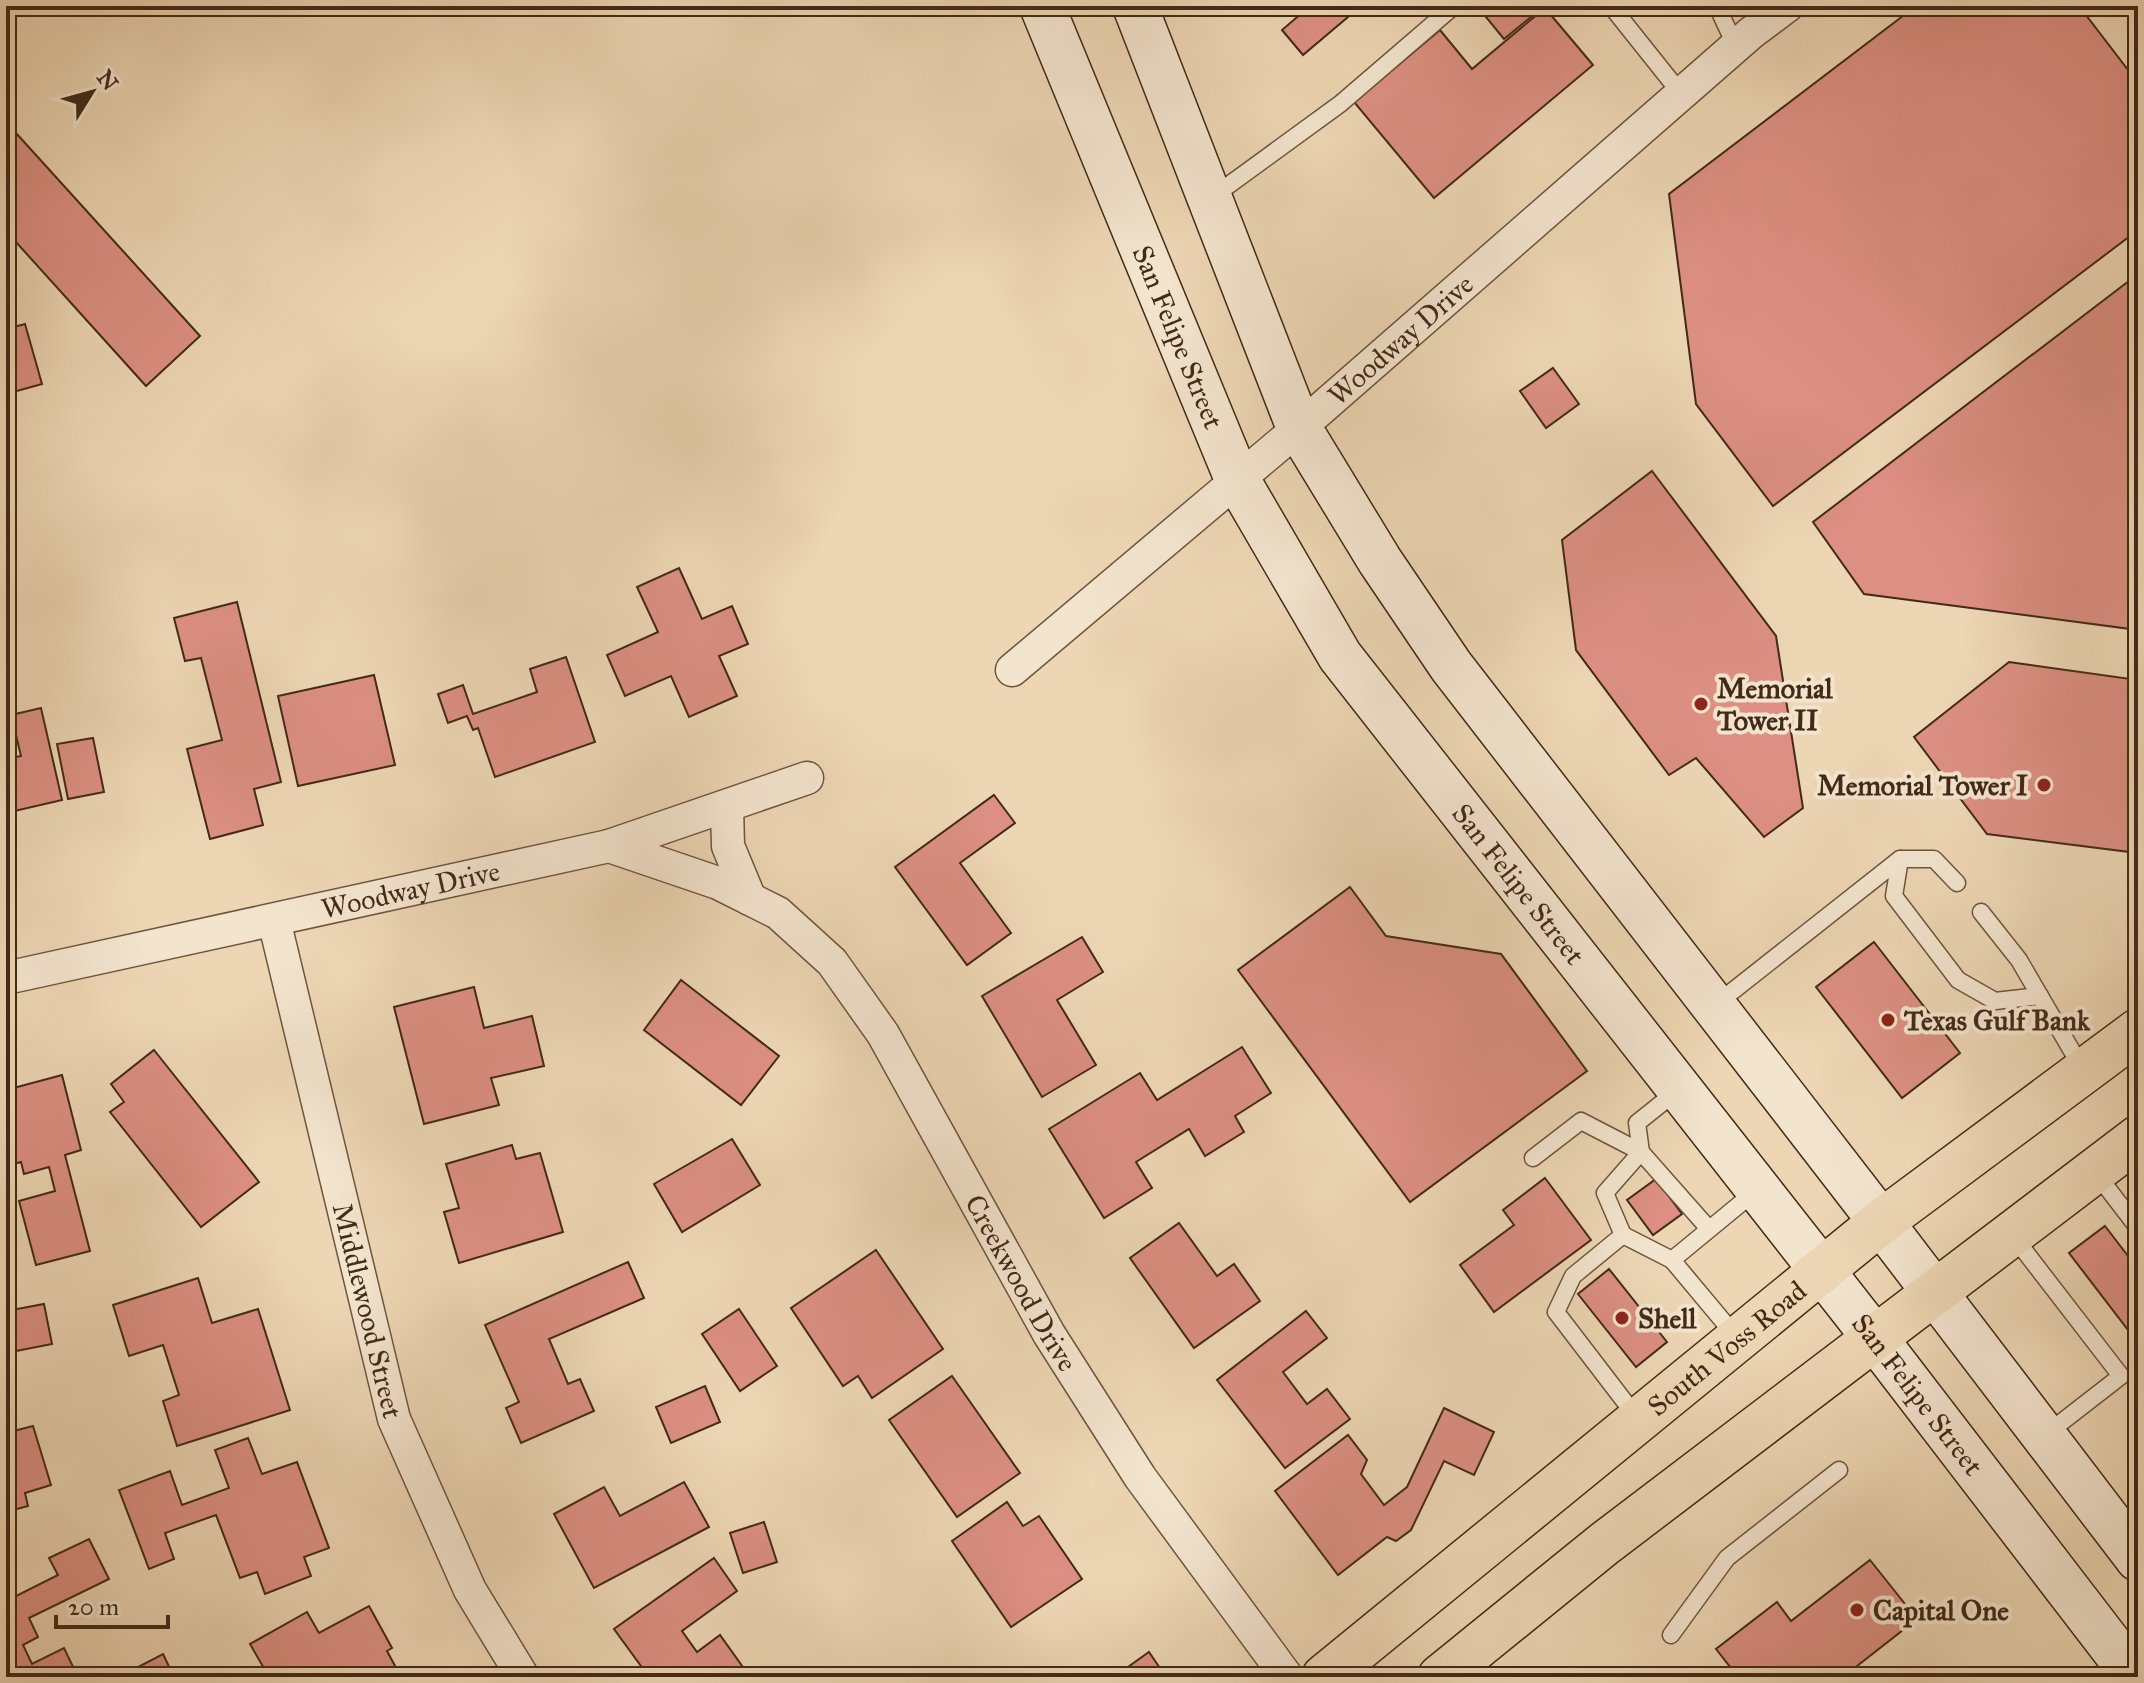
<svg xmlns="http://www.w3.org/2000/svg" width="2144" height="1683" viewBox="0 0 2144 1683" font-family="'IM FELL Great Primer',serif">
  <rect width="100%" height="100%" fill="#edd6b4"/>
  <filter id="stains"><feTurbulence type="fractalNoise" baseFrequency=".0025" numOctaves="4"/><feColorMatrix values="0 0 0 0 .2 0 0 0 0 .09 0 0 0 0 .02 0 0 0 .5 -.17"/></filter>
  <radialGradient id="worn" r=".72"><stop offset=".6" stop-color="#630" stop-opacity="0"/><stop offset="1" stop-color="#630" stop-opacity=".3"/></radialGradient>
  <g fill="#dc8f82" stroke="#422a17" stroke-width="2">
    <path d="M1310,6H1361L1303,55L1282,30Z"/>
    <path d="M1488,6H1522L1531,17L1504,39L1481,11Z"/>
    <path d="M1916,6H2079L2138,83V230L1773,506L1696,404L1669,194Z"/>
    <path d="M1545,8L1593,65L1434,198L1354,102L1440,30L1472,69Z"/>
    <path d="M6,122L200,336L146,386L6,231Z"/>
    <path d="M2138,274V630L1864,594L1813,522Z"/>
    <path d="M25,324L42,384L6,394V329Z"/>
    <path d="M1553,368L1579,404L1546,428L1520,391Z"/>
    <path d="M1652,471L1776,636L1803,808L1764,837L1696,758L1669,775L1576,650L1562,540Z"/>
    <path d="M679,568L702,619L732,606L748,644L719,656L737,696L689,717L671,676L625,696L607,655L658,632L637,587Z"/>
    <path d="M237,602L281,782L254,789L263,825L210,839L187,749L222,740L201,658L185,661L174,618Z"/>
    <path d="M566,657L595,742L495,777L478,728L473,730L467,716L448,723L438,694L463,685L473,714L537,692L530,669Z"/>
    <path d="M2009,662L2138,680V853L1987,834L1914,737Z"/>
    <path d="M374,675L395,765L298,786L278,696Z"/>
    <path d="M41,708L62,800L6,813V759L21,756L11,715Z"/>
    <path d="M93,738L104,792L68,799L57,744Z"/>
    <path d="M994,795L1015,823L960,863L1011,933L967,965L895,867Z"/>
    <path d="M1350,887L1386,936L1501,954L1587,1071L1410,1202L1238,970Z"/>
    <path d="M1082,937L1103,972L1057,1000L1096,1065L1042,1097L982,996Z"/>
    <path d="M1874,942L1960,1053L1902,1098L1816,987Z"/>
    <path d="M681,980L779,1056L741,1105L644,1030Z"/>
    <path d="M474,987L484,1028L532,1016L544,1066L491,1078L499,1105L424,1124L394,1007Z"/>
    <path d="M1242,1047L1271,1093L1235,1116L1244,1132L1205,1156L1189,1129L1136,1162L1152,1188L1104,1218L1049,1129L1140,1073L1157,1100Z"/>
    <path d="M154,1050L259,1182L201,1227L110,1112L124,1102L111,1084Z"/>
    <path d="M62,1075L81,1150L65,1155L90,1251L36,1265L19,1201L55,1191L49,1167L24,1174L21,1162L6,1166V1090Z"/>
    <path d="M732,1139L760,1185L682,1232L654,1184Z"/>
    <path d="M512,1145L516,1159L540,1153L563,1232L459,1263L444,1212L459,1208L446,1164Z"/>
    <path d="M1545,1178L1591,1240L1494,1312L1460,1265L1514,1225L1503,1210Z"/>
    <path d="M1656,1179L1682,1214L1653,1235L1627,1200Z"/>
    <path d="M1179,1223L1217,1276L1234,1264L1260,1301L1194,1348L1130,1258Z"/>
    <path d="M2105,1226L2138,1269V1343L2069,1253Z"/>
    <path d="M876,1250L943,1349L872,1398L858,1376L843,1386L791,1308Z"/>
    <path d="M628,1262L644,1298L549,1339L568,1384L580,1379L594,1411L521,1443L506,1408L519,1402L485,1325Z"/>
    <path d="M1609,1269L1667,1342L1636,1367L1578,1294Z"/>
    <path d="M198,1278L212,1323L258,1309L290,1410L177,1446L163,1401L179,1395L163,1345L129,1356L113,1305Z"/>
    <path d="M44,1304L52,1344L6,1353V1311Z"/>
    <path d="M739,1309L777,1366L740,1391L702,1334Z"/>
    <path d="M1306,1311L1327,1338L1283,1372L1307,1404L1327,1389L1350,1419L1285,1468L1217,1380Z"/>
    <path d="M952,1376L1020,1473L957,1517L889,1420Z"/>
    <path d="M705,1386L720,1422L671,1443L656,1407Z"/>
    <path d="M1444,1408L1494,1432L1474,1475L1444,1461L1411,1530L1396,1541L1387,1537L1338,1575L1275,1491L1348,1435L1367,1460L1361,1474L1384,1505L1407,1487Z"/>
    <path d="M33,1426L51,1485L25,1493L28,1506L6,1512V1433Z"/>
    <path d="M248,1438L262,1474L297,1462L329,1548L304,1557L311,1576L265,1594L257,1572L240,1578L216,1515L165,1533L174,1559L149,1569L119,1490L170,1471L182,1505L229,1488L215,1450Z"/>
    <path d="M684,1482L709,1527L594,1588L554,1514L604,1487L620,1516Z"/>
    <path d="M1007,1502L1023,1526L1039,1516L1082,1579L1011,1627L952,1541Z"/>
    <path d="M764,1522L777,1562L743,1573L730,1533Z"/>
    <path d="M89,1539L109,1579L29,1618L38,1637L23,1645L32,1664L64,1648L78,1677H6V1601L58,1575L49,1558Z"/>
    <path d="M714,1558L737,1591L682,1631L697,1652L720,1635L750,1677H649L614,1629Z"/>
    <path d="M1870,1560L1917,1619L1843,1677H1738L1716,1649L1777,1602L1791,1621Z"/>
    <path d="M369,1606L392,1648L387,1651L401,1677H269L250,1644L307,1612L319,1633Z"/>
    <path d="M1149,1652L1166,1677H1114Z"/>
    <path d="M163,1654L174,1677H119Z"/>
  </g>
  <g fill="none" stroke-linecap="round" stroke-linejoin="round">
    <g stroke="#6d553e" stroke-width="19">
      <g id="lane">
        <path d="M1611,6L1682,95"/>
        <path d="M1717,6L1736,47"/>
        <path d="M1211,198L1340,104L1454,6"/>
        <path d="M1900,859L1894,896L1958,980L1995,1001L2040,996"/>
        <path d="M1981,912L2019,960L2083,1070"/>
        <path d="M1715,1005L1900,859H1934L1957,883"/>
        <path d="M1533,1158L1581,1121L1641,1152L1709,1229"/>
        <path d="M2095,1172L2138,1228"/>
        <path d="M1623,1235L1672,1260"/>
        <path d="M2013,1236L2121,1376L2045,1435"/>
        <path d="M1738,1339L1672,1260L1757,1190"/>
        <path d="M1638,1419L1556,1312L1573,1276L1623,1235L1605,1193L1641,1152L1637,1123L1677,1091"/>
        <path d="M1671,1635L1727,1558L1839,1470"/>
      </g>
    </g>
    <g stroke="#6d553e" stroke-width="35">
      <g id="street">
        <path id="s1" d="M1012,670L1299,428L1751,33L1787,6"/>
        <path d="M727,807L728,846L750,899"/>
        <path id="s2" d="M609,846L718,883L778,913L832,962L883,1034L1049,1334L1140,1477L1287,1677"/>
        <path id="s3" d="M274,920L394,1419L470,1590L523,1677"/>
        <path id="s4" d="M6,978L609,846L807,778"/>
      </g>
    </g>
    <g stroke="#422a17" stroke-width="47">
      <g id="secondary">
        <path id="s5" d="M1042,6L1237,479L1340,656L1874,1337L2135,1677"/>
        <path d="M1135,6L1299,428L1380,561L1451,666L1881,1222L2138,1559"/>
      </g>
    </g>
    <g stroke="#422a17" stroke-width="47">
      <g id="primary">
        <path id="s6" d="M1324,1677L1881,1222L2138,1031"/>
        <path d="M1440,1677L1604,1544L2138,1138"/>
      </g>
    </g>
    <use href="#lane" stroke="#f3e4ce" stroke-width="16"/>
    <use href="#street" stroke="#f3e4ce" stroke-width="32"/>
    <use href="#secondary" stroke="#f3e4ce" stroke-width="44"/>
    <use href="#primary" stroke="#edd6b4" stroke-width="44"/>
  </g>
  <g fill="#8f2418" stroke="#f3e4ce" stroke-width="3">
    <circle cx="1701" cy="704" r="8"/>
    <circle cx="2044" cy="785" r="8"/>
    <circle cx="1888" cy="1020" r="8"/>
    <circle cx="1622" cy="1318" r="8"/>
    <circle cx="1857" cy="1610" r="8"/>
  </g>
  <g text-anchor="middle" stroke-width="8" stroke-linejoin="round" paint-order="stroke">
    <g font-size="28" fill="#422a17" stroke="#f3e4ce">
      <text dy="10" stroke="none"><textPath href="#s5" startOffset="358">San Felipe Street</textPath></text>
      <text dy="10" stroke="none"><textPath href="#s1" startOffset="510">Woodway Drive</textPath></text>
      <text dy="10" stroke="none"><textPath href="#s5" startOffset="1006">San Felipe Street</textPath></text>
      <text dy="10" stroke="none"><textPath href="#s4" startOffset="414">Woodway Drive</textPath></text>
      <text dy="10" stroke="none"><textPath href="#s2" startOffset="628">Creekwood Drive</textPath></text>
      <text dy="10" stroke="none"><textPath href="#s3" startOffset="402">Middlewood Street</textPath></text>
      <text dy="10" stroke="none"><textPath href="#s6" startOffset="520">South Voss Road</textPath></text>
      <text dy="10" stroke="none"><textPath href="#s5" startOffset="1654">San Felipe Street</textPath></text>
    </g>
    <g font-size="28" font-weight="bold" fill="#422a17" stroke="#f3e4ce" text-anchor="start">
      <text x="1717" y="698">Memorial<tspan x="1717" dy="32">Tower II</tspan></text>
      <text x="2028" y="795" text-anchor="end">Memorial Tower I</text>
      <text x="1904" y="1030">Texas Gulf Bank</text>
      <text x="1638" y="1328">Shell</text>
      <text x="1873" y="1620">Capital One</text>
    </g>
  </g>
  <rect width="2144" height="1683" fill="none" stroke="#edd6b4" stroke-width="32"/>
  <rect x="8" y="8" width="2128" height="1667" fill="none" stroke="#422a17" stroke-width="4"/>
  <rect x="16" y="16" width="2112" height="1651" fill="none" stroke="#422a17" stroke-width="2"/>
  <g transform="translate(92 92) rotate(53)" stroke="#f3e4ce" stroke-width="6" paint-order="stroke">
  <path d="M0-6L14 30L0 20L-14 30Z" fill="#422a17"/>
  <text y="-12" font-size="22" font-weight="bold" text-anchor="middle" fill="#422a17">N</text>
  </g>
  <path d="M56 1615v12h112v-12" fill="none" stroke="#422a17" stroke-width="4"/>
  <text x="68" y="1615" font-size="24" fill="#422a17" stroke="#f3e4ce" stroke-width="6" paint-order="stroke">20 m</text>
  <rect width="100%" height="100%" filter="url(#stains)"/>
  <rect width="100%" height="100%" fill="url(#worn)"/>
</svg>
